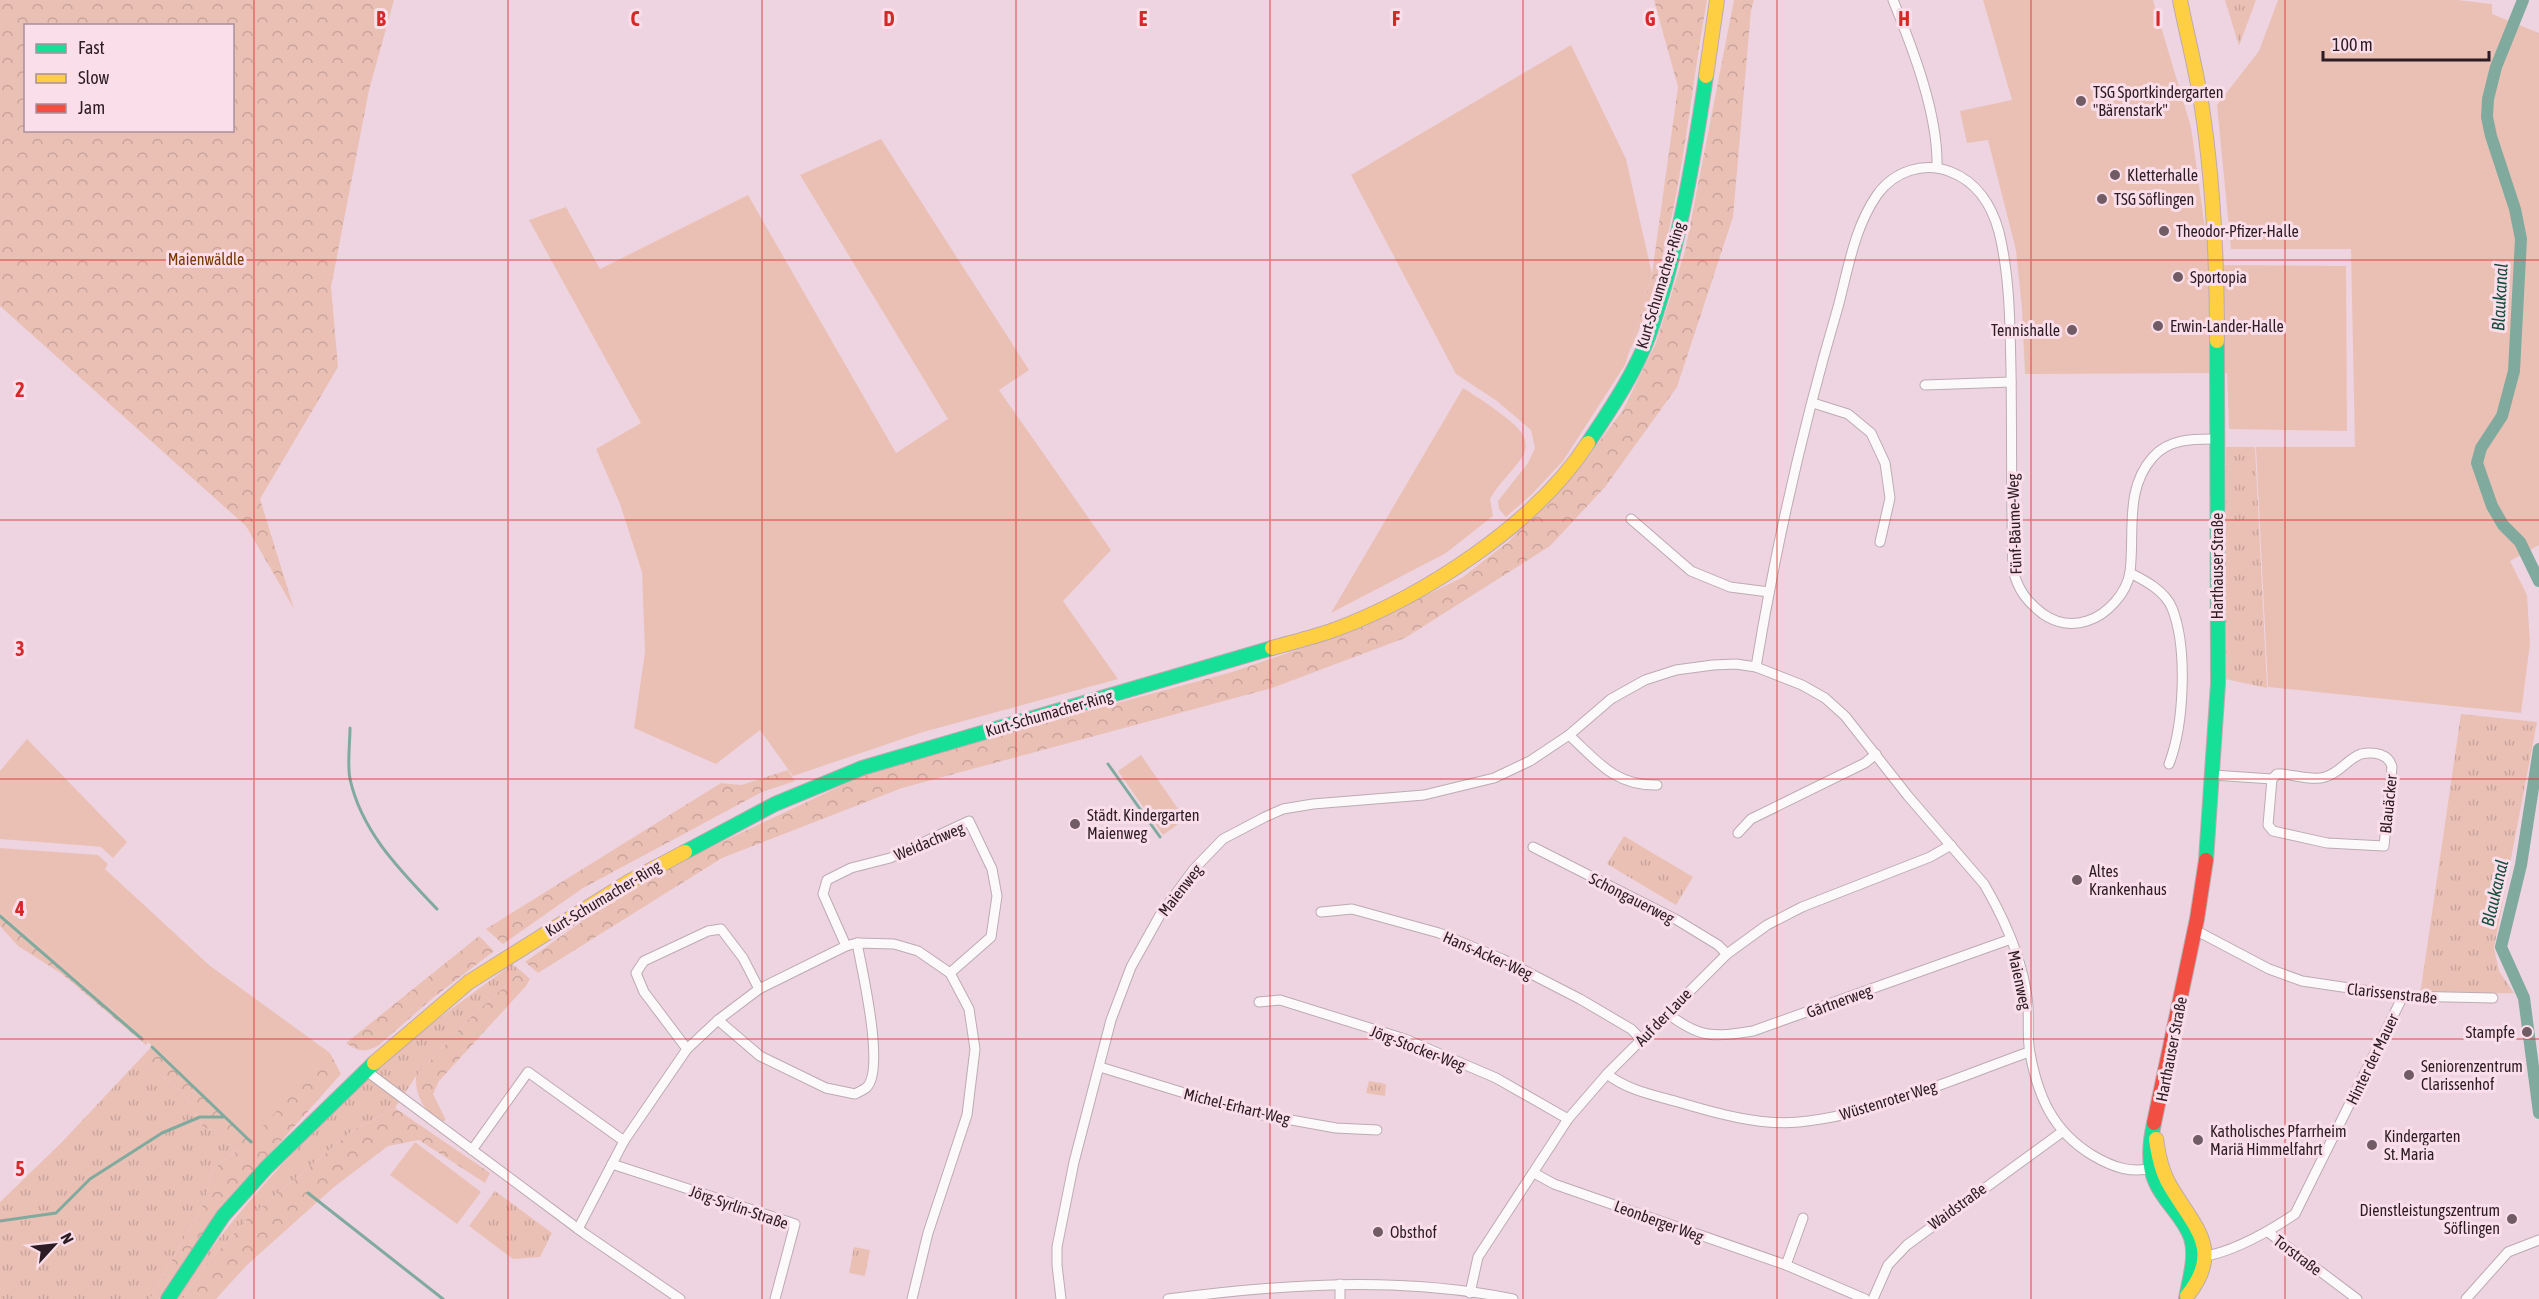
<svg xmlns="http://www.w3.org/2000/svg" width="2539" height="1299" viewBox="0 0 2539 1299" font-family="'Asap Condensed',sans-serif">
  <defs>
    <pattern id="grass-tufts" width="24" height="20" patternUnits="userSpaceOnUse" patternTransform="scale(1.5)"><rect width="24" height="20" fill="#eac0b5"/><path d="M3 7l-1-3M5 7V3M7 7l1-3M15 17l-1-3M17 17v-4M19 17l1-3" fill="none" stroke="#c9a49c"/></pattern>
    <pattern id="forest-crowns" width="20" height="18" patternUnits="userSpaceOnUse" patternTransform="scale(1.5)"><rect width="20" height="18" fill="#eac0b5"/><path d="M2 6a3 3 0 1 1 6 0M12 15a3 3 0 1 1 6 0" fill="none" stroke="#c9a49c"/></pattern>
  </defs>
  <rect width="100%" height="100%" fill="#eed4e0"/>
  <g fill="url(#grass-tufts)">
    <path d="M2225,0H2256L2239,46Z"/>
    <path d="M2226,447H2255L2267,688L2225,679Z"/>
    <path d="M2461,714L2537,722L2494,948L2499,971L2514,993L2420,995Z"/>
    <path d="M1624,836L1693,877L1676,905L1607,864Z"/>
    <path d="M512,964L520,970L510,982L471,1017L416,1076L395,1108L352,1131L247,1219L205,1266L183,1299H177C216,1236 264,1182 316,1129C345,1100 374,1070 406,1044C440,1016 477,991 512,964Z"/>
    <path d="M140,1059L184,1094L204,1128L218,1131L228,1144L240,1149L222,1161L212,1172L204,1203L150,1299H0V1202L62,1142Z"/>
    <path d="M1369,1081L1386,1084L1385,1096L1366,1093Z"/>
    <path d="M495,1191L552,1233L540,1257L513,1259L469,1226Z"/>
    <path d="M854,1247L870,1250L865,1276L849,1273Z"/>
  </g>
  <g fill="url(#forest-crowns)" fill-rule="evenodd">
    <path d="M0,0H394L369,90L331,287L338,367L260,499L294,609L246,526L0,306ZM26,26H232V130H26Z"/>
    <path d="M1654,0H1707C1686,116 1679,247 1628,355L1652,274L1678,87Z"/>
    <path d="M1734,0H1754L1751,10L1733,217L1677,387L1605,487L1550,546L1405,638L1272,688L902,788L722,858L538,973L525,962L613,899L681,861L864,775L955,747L1232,672L1360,628L1463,577L1509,541L1575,474L1623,410L1656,343L1685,251Z"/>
    <path d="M788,770L795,781L762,792L583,888L503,944L486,929L721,783L741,785Z"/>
    <path d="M0,913L65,968L148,1042L146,1045L62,974L18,946L0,926Z"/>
    <path d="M479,936L494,951L434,997L379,1045C365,1053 359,1052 346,1043Z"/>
    <path d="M520,970L530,979L526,986L439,1081L433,1094L446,1120L442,1122C424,1112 415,1096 416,1076L471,1017L510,982Z"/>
    <path d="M152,1046L249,1139L330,1053L341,1074L220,1210L159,1299H150L204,1203L212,1172L222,1161L239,1150L227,1143L218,1131L204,1128L184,1094L140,1059Z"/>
    <path d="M395,1108L490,1173L485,1183L419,1140L388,1146L334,1187L247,1265L216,1299H183L205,1266L247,1219L352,1131Z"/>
  </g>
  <g fill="#eac0b5">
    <path d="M1983,0H2153L2191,127L2210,265L2346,266L2347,431L2229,429L2227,373L2025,374L2022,309L2016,250L1988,140L1967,143L1960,111L2012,100Z"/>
    <path d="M2278,0H2457L2492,4V14L2539,33V545L2510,561L2527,595L2530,644L2521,713L2268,687L2256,447H2355L2351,249H2231L2217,105L2259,51Z"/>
    <path d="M1571,45L1626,159L1652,274L1625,365L1563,461L1532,494L1506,517L1499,509L1498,501L1528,463L1535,448L1531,430L1497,401L1456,374L1351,175Z"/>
    <path d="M881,139L1029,370L999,390L1111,550L1063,601L1118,679L923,732L793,776L760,730L716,764L634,728L645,652L642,572L620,504L596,449L641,423L529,220L566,207L600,269L748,195L896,453L948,419L800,175Z"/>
    <path d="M1463,388C1476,396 1520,424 1524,437C1527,445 1526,452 1521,459C1511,473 1498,484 1490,499L1493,516L1446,553L1331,613Z"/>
    <path d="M27,739L127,842L113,858L101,847L91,846L0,839V771Z"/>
    <path d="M1141,755L1185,819L1163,835L1118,771Z"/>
    <path d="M0,848L98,855L108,864L105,869L209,965L330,1053L250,1140L148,1042L65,968L0,913Z"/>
    <path d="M415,1142L481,1192L457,1224L390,1175Z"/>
  </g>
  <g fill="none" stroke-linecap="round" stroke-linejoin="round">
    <g stroke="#81aa9e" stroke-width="3">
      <path d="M350,728C350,744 347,764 350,779C362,833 401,871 437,909"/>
      <path d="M1108,764L1160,837"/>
      <path d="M0,916L142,1039"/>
      <path d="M152,1047L251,1142"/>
      <path d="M308,1193L443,1299"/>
      <path d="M0,1221L56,1213L90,1179L162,1133L200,1117H223"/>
    </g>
    <g stroke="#81aa9e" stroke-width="12">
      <path d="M2523,0L2496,67L2488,99L2487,117L2491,136L2515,209L2521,239L2514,371L2502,416L2481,448L2477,463L2492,506L2503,525L2520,542L2539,581"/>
      <path d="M2539,749L2521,865L2501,947L2524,998L2539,1113"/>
    </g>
    <g stroke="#bdaab2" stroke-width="11">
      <g id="street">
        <path d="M1893,0C1913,49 1938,114 1937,166"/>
        <path d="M1925,385L2011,382"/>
        <path d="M1813,403L1848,414L1871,433L1885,463L1890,498L1880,542"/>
        <path d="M1631,519L1691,571L1730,587L1769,592"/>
        <path d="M2130,573C2146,581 2165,591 2172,608C2188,648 2184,725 2169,764"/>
        <path d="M1756,667C1776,545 1803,426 1838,307C1848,270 1854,228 1877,195C1894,171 1924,161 1951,172C1977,182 1992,206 1999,232C2010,277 2010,325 2011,371C2012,437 2011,504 2013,570C2018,590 2027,602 2043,614C2056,623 2072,626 2087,621C2107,615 2127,593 2130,572C2135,533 2124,489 2153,457C2170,438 2195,439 2217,439"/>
        <path d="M1569,735C1597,761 1615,786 1657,785"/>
        <path d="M2213,775L2272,779L2268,825L2273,831L2327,843L2384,846L2392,767C2389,754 2374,751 2361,754C2347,759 2340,773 2325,777C2313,781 2295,775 2282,774H2277L2272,779"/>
        <path d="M1738,833L1751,819L1865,763L1876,754"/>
        <path d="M1533,847L1677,920L1718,945L1727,954"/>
        <path d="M1321,912L1352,909L1439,933L1502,959L1580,999L1631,1029L1641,1039"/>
        <path d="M2195,930L2269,969L2302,981L2403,996L2493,998"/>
        <path d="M846,946L823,894L827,880L851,868L890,858L969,821L992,869L997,896L991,937L950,973"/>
        <path d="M1259,1002L1280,1000L1405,1039L1496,1078L1568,1119"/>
        <path d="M1667,1013C1700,1039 1714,1037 1753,1031L2011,939"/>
        <path d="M718,1020L760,1056L826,1088L855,1094C858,1092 864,1090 867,1087C885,1068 862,970 857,943"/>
        <path d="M687,1049L644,992L636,973L644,961L708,931L721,929L743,958L759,989"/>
        <path d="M1100,1067L1246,1112L1336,1128L1377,1130"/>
        <path d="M365,1070L585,1234L680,1299"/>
        <path d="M1607,1074C1627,1090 1653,1095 1678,1102C1715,1113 1760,1126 1799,1122C1874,1115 1958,1077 2029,1052"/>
        <path d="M472,1150L528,1072L624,1141"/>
        <path d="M612,1164L795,1224L775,1299"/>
        <path d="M1534,1173L1554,1184L1786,1265L1865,1299"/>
        <path d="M578,1229L624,1141L687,1049L718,1020L759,989L846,946L857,943L894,944L918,951L950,973L969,1009L975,1049L967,1115L928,1233L912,1299"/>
        <path d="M2268,1232L2357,1299"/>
        <path d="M2201,1257C2234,1252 2268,1232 2295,1214L2403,996"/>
        <path d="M1786,1265L1803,1218"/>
        <path d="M1340,1284V1299"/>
        <path d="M1470,1293L1478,1257L1568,1119L1607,1074L1727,954L1767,925L1802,907L1930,857L1951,845"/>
        <path d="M1061,1299L1057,1265V1247L1074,1162L1111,1020L1131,967L1160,915L1194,869L1223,839L1265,817L1283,809L1313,804L1424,795L1494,778L1530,761L1569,735L1611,699L1645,680L1676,670L1713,665L1736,664L1756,667L1802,685L1825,698L1845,716L1908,796L1984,884C2001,913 2015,943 2023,976C2025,986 2028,997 2028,1008C2029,1023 2027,1039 2030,1053C2038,1097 2053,1131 2092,1155C2114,1168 2132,1174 2157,1167"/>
        <path d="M1168,1299C1283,1284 1399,1276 1513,1299"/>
        <path d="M1873,1299L1888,1265L1907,1245L2062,1132"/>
        <path d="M2466,1299L2508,1252L2539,1240"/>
      </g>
    </g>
    <g stroke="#bdaab2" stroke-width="16">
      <g id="fast">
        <path d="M1588,443C1610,410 1635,373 1649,335C1678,252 1693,164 1706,76"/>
        <path d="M685,852L775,804L862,768L1272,648"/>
        <path d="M2206,860L2218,684L2217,341"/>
        <path d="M2154,1123C2150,1142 2147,1164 2156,1183C2165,1203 2184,1217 2191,1238C2197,1257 2189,1280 2186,1299"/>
        <path d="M168,1299L223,1216L266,1168L374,1063"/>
      </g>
    </g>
    <g stroke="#bdaab2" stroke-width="16">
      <g id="slow">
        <path d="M2180,0C2187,36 2197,72 2202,108C2214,186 2217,263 2217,341"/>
        <path d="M1706,76L1717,0"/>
        <path d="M1272,648C1293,642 1314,637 1334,630C1423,597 1536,524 1588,443"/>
        <path d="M374,1063L469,982L630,881L685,852"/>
        <path d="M2156,1139C2158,1154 2161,1170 2169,1184C2193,1226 2225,1249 2187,1296"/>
      </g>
    </g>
    <g stroke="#bdaab2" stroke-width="16">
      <path id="jam" d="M2154,1123L2197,919L2206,860"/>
    </g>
    <use href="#street" stroke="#fcf9fa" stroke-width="9"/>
    <use href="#fast" stroke="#16e098" stroke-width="14"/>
    <use href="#slow" stroke="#ffcf43" stroke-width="14"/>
    <use href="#jam" stroke="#f24e42" stroke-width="14"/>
  </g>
  <path fill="none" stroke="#d62828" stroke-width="1.5" stroke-opacity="0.55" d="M254,0V1299M508,0V1299M762,0V1299M1016,0V1299M1270,0V1299M1523,0V1299M1777,0V1299M2031,0V1299M2285,0V1299M0,260H2539M0,520H2539M0,779H2539M0,1039H2539"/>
  <g fill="#715c66" stroke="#fadeea" stroke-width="2">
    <circle cx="2081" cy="101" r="6"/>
    <circle cx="2115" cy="175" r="6"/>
    <circle cx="2102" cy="199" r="6"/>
    <circle cx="2164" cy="231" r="6"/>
    <circle cx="2178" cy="277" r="6"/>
    <circle cx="2158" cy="326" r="6"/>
    <circle cx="2072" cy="330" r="6"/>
    <circle cx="1075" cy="824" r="6"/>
    <circle cx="2077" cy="880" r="6"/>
    <circle cx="2527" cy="1032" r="6"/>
    <circle cx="2409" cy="1075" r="6"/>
    <circle cx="2198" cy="1140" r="6"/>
    <circle cx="2372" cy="1145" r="6"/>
    <circle cx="2512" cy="1219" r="6"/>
    <circle cx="1378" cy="1232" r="6"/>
  </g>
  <g text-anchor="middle" stroke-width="6" stroke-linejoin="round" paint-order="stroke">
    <g font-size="16" fill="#2d1c24" stroke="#fadeea" text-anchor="start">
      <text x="2093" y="98">TSG Sportkindergarten<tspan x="2093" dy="18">"Bärenstark"</tspan></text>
      <text x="2127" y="181">Kletterhalle</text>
      <text x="2114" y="205">TSG Söflingen</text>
      <text x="2176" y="237">Theodor-Pfizer-Halle</text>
      <text x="2190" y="283">Sportopia</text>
      <text x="2170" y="332">Erwin-Lander-Halle</text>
      <text x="2060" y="336" text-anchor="end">Tennishalle</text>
      <text x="1087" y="821">Städt. Kindergarten<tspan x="1087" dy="18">Maienweg</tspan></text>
      <text x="2089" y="877">Altes<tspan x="2089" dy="18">Krankenhaus</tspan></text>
      <text x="2515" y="1038" text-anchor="end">Stampfe</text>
      <text x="2421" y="1072">Seniorenzentrum<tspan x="2421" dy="18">Clarissenhof</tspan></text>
      <text x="2210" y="1137">Katholisches Pfarrheim<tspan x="2210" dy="18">Mariä Himmelfahrt</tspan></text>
      <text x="2384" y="1142">Kindergarten<tspan x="2384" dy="18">St. Maria</tspan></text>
      <text x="2500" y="1216" text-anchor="end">Dienstleistungszentrum<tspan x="2500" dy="18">Söflingen</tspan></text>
      <text x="1390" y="1238">Obsthof</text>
    </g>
    <g font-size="16" fill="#7a3601" stroke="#fadeea">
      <text x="206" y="265">Maienwäldle</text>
    </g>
    <g font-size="16" fill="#2d1c24" stroke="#fadeea">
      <text transform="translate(1660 285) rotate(-73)" y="6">Kurt-Schumacher-Ring</text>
      <text transform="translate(2014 524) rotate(-92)" y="6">Fünf-Bäume-Weg</text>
      <text transform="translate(2217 566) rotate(-90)" y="6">Harthauser Straße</text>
      <text transform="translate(1049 713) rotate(-16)" y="6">Kurt-Schumacher-Ring</text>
      <text transform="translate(2388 804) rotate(-84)" y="6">Blauäcker</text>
      <text transform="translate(929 841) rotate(-23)" y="6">Weidachweg</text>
      <text transform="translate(1180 890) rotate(-52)" y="6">Maienweg</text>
      <text transform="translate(603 898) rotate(-31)" y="6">Kurt-Schumacher-Ring</text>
      <text transform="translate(1632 898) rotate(27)" y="6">Schongauerweg</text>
      <text transform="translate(1488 955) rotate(24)" y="6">Hans-Acker-Weg</text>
      <text transform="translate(2020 980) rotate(78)" y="6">Maienweg</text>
      <text transform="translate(2392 993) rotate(6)" y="6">Clarissenstraße</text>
      <text transform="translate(1839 1001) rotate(-20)" y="6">Gärtnerweg</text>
      <text transform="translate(1663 1017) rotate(-46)" y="6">Auf der Laue</text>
      <text transform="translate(1418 1048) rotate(21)" y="6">Jörg-Stocker-Weg</text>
      <text transform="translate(2171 1049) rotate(-79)" y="6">Harthauser Straße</text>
      <text transform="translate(2372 1059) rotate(-64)" y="6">Hinter der Mauer</text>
      <text transform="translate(1888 1100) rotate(-17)" y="6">Wüstenroter Weg</text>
      <text transform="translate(1237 1106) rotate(14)" y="6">Michel-Erhart-Weg</text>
      <text transform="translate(1957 1206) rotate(-36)" y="6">Waidstraße</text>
      <text transform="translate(739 1207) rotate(19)" y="6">Jörg-Syrlin-Straße</text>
      <text transform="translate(1659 1221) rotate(20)" y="6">Leonberger Weg</text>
      <text transform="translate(2298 1255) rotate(37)" y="6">Torstraße</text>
    </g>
    <g font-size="18" font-style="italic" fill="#134d3d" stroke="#fadeea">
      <text transform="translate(2500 297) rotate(-87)" y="6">Blaukanal</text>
      <text transform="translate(2495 893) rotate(-77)" y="6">Blaukanal</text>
    </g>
  </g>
  <g font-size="20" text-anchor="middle" font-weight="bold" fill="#d62828" stroke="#fadeea" stroke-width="6" stroke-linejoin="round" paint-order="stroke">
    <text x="381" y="26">B</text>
    <text x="635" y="26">C</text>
    <text x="889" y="26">D</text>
    <text x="1143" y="26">E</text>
    <text x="1396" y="26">F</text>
    <text x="1650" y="26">G</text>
    <text x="1904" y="26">H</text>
    <text x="2158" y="26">I</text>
    <text x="20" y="397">2</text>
    <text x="20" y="656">3</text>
    <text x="20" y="916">4</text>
    <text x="20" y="1176">5</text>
  </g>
  <rect x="24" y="24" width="210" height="108" fill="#fadeea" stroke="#a8909b" stroke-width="1.5"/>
  <rect x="36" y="44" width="30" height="9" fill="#16e098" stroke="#a8909b" stroke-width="1.5"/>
  <text x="78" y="54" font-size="18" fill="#2d1c24">Fast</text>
  <rect x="36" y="74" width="30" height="9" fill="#ffcf43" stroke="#a8909b" stroke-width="1.5"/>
  <text x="78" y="84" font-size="18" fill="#2d1c24">Slow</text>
  <rect x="36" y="104" width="30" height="9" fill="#f24e42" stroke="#a8909b" stroke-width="1.5"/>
  <text x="78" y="114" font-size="18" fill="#2d1c24">Jam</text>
  <g transform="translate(54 1245) rotate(63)" stroke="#fadeea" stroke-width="4.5" paint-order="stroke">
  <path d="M0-4.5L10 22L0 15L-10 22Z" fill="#2d1c24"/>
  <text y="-9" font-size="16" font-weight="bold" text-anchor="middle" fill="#2d1c24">N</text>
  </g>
  <path d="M2323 51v9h166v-9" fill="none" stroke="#2d1c24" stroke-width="3"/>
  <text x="2332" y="51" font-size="18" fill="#2d1c24" stroke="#fadeea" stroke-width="4.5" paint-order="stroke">100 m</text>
</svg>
